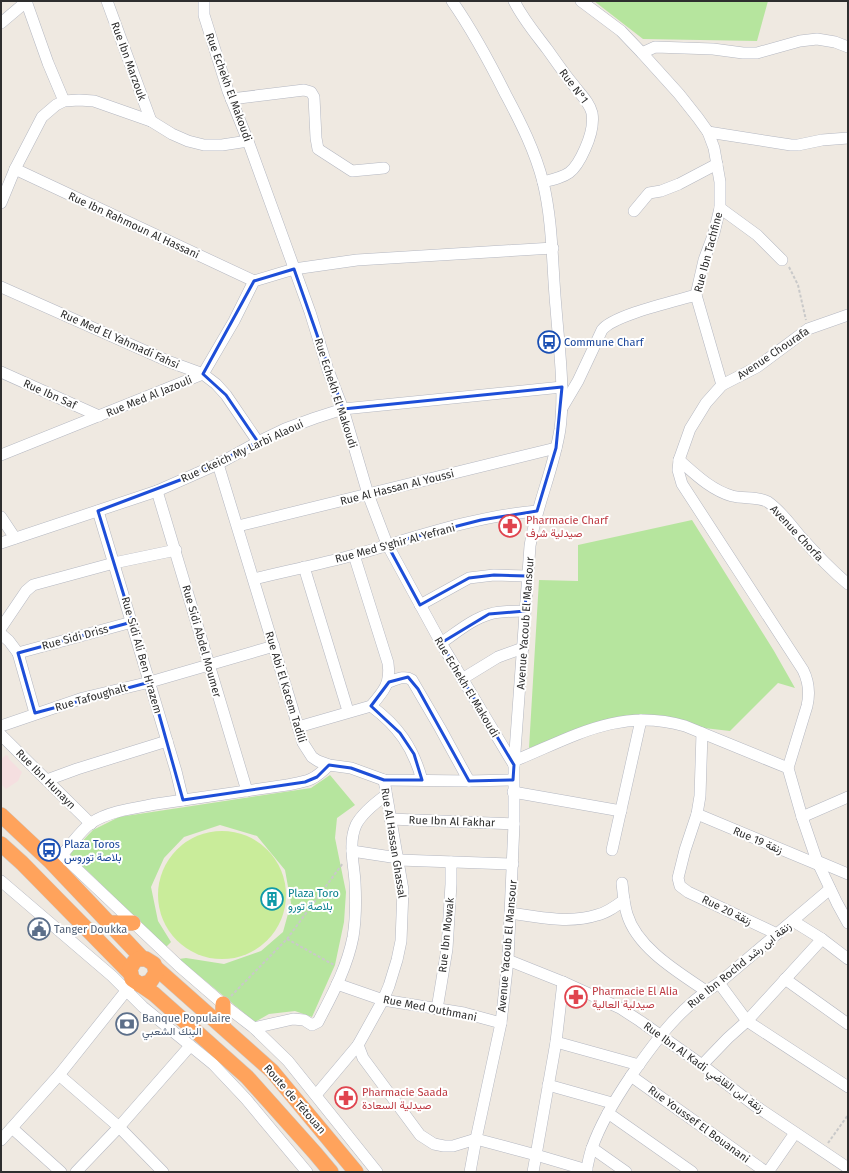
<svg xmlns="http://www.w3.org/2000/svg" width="849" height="1173" viewBox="0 0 849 1173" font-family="'Fira Sans',Vazirmatn,sans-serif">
  <rect width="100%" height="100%" fill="#efe9e1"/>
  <path fill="#f5dfe0" d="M6,755L8,756L9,759L22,772L18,781L6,789L1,784V759Z"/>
  <g fill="#b6e59e">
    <path d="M594,1H768L757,41L643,39Z"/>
    <path d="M692,520L774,651L795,688L778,683L730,731L617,718L529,748L539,580L578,581V545Z"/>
    <path d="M330,775L355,805L337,818L335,838L346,892L344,922L335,965L312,1017L295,1011L269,1014L255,1022L179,959L186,958L224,964L261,951L283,932L291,903L285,870L257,836L220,825L184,837L164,858L151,887L158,921L171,942L166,947L70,854L93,830L119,817L311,788Z"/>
  </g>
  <circle fill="#c9ec9a" cx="222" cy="895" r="64"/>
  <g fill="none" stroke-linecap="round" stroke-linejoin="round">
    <g stroke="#b4b7c1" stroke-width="12">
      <g id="minor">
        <path d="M26,1L48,63L64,101"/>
        <path d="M107,1L151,121"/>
        <path d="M204,1V15L228,91L248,141L310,312L328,370L343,409L368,494L387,544L441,643L514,765"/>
        <path d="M452,1C473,31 490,63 506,95C521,123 535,151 543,182C553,223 552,266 556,308C559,348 565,389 560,429C554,469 536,506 530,546L514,765V824L508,960L501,1023L476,1139L470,1172"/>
        <path d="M514,1C523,19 535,33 547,49C555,60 563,72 572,83C579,93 589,101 592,113C594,125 590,138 585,149C574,174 568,176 543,182"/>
        <path d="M581,1L621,31L642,53L679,94L698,118L708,132L714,148L720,182V208L714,233L704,260L696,295L722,385"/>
        <path d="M1,23L27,1"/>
        <path d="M642,53L655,47L713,49L743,53H757L800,41L817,39L835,42L848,47"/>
        <path d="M231,99L304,90L311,92L314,97L316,138L318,149L352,171L384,168"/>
        <path d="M708,132L791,145H798L822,140L848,138"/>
        <path d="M15,169L254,281"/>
        <path d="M1,203L15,169L42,117L56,105L64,101L79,100L94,101L151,121L172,134L188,141L204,145H222L248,141"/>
        <path d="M720,208L757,235L782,260"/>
        <path d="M634,211L649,193L661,191L679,184L717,164"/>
        <path d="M1,287L170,362L203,374L216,384L226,395L258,442"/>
        <path d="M848,315L808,329L757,367L722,385L706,403L690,429L679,460L678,470L682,484L803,670C809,682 810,693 807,706L788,768L802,817L817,861L837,903L848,923"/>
        <path d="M1,372L99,416"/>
        <path d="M562,408L578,381L602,330C613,315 676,301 696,295"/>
        <path d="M1,455L203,374L234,321L254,281L294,269L357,260L553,248"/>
        <path d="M679,460C695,474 711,490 732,496C744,499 758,496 768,502C781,511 790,524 800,536C815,553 830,569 848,584"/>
        <path d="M218,464L303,743L312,757L318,761L329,765L351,768L384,780L469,781L513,780"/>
        <path d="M157,491L247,791"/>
        <path d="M98,511L176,771L183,800"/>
        <path d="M1,517L15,538"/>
        <path d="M238,526L556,448"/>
        <path d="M1,543L157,491L218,464L258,442L285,429L315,418L343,409L562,387"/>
        <path d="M304,567L348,711"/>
        <path d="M254,579C287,571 321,564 354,555C414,538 475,516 537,511"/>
        <path d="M420,605L469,578L494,575L527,576"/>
        <path d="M1,628L26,591L33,585L114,563L176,550"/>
        <path d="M1,634L9,641L18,653L35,713"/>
        <path d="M441,643C456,633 472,619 490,614C501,611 513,611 525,611"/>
        <path d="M18,653L132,622"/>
        <path d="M462,679L498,657L523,648"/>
        <path d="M389,682C397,679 405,675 412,680L440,728L469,781"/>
        <path d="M371,706C398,726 413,747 422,780"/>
        <path d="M1,726L83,698L150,682L274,646"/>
        <path d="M298,727L371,706C384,691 391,683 388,663L354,555"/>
        <path d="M702,733L700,796L697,814L685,850L678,878L680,886L688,892L777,934"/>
        <path d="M1,735L91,824"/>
        <path d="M514,761C573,737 619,707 685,726L788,768"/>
        <path d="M47,780L77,769L167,741"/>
        <path d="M384,780L403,890L401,941L397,960L389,986L383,1000L358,1045L363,1058L420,1135L434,1144L444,1146H453L476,1139L536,1155L587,1170"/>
        <path d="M513,792L621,811"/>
        <path d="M697,814L819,865"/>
        <path d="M802,817L848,797"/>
        <path d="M390,819L514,824"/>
        <path d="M612,850L641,720"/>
        <path d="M352,851L398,858"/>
        <path d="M62,855L179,966L223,1004L254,1028L288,1061L377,1172"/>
        <path d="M57,858L62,855C71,845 80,831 91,823C109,811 135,808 156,804L287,785C308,781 313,781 329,765"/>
        <path d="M399,860L513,864"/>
        <path d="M817,861L848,874"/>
        <path d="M1,881L112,976L143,1007L213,1064L246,1099L307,1172"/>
        <path d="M622,883C623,893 624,904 627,914C637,948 678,972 706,991"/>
        <path d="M510,913C537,917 570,924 597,915C607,913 616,906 624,900"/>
        <path d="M793,921L822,939L848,959"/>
        <path d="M508,960L563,982L620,1008L640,1021L702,1065L754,1105L848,1168"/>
        <path d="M785,979L848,1024"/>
        <path d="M719,983L747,1021L848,1087"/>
        <path d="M337,984L383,1000L464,1013L501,1023"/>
        <path d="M437,1009L447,949L451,884V862"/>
        <path d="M254,1028L293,1019L304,1020L312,1025L318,1022C332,995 347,968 353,937C356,919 356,901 355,882C354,864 348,843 356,825C362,813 375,803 386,795"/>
        <path d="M556,1042L639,1065"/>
        <path d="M702,1065L728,1038L747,1021L822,939"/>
        <path d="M59,1075L119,1127L163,1172"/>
        <path d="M631,1076L766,1172"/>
        <path d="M548,1085L612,1103"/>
        <path d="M316,1095L358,1045"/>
        <path d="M608,1113L692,1172"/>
        <path d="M12,1128L61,1172"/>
        <path d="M1,1140L59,1075L130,986"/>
        <path d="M592,1148L626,1172"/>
        <path d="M76,1172L119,1127L190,1046"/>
        <path d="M533,1172L556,1042L563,982"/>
        <path d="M586,1172C588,1164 589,1156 592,1148C601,1122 616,1098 631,1076C656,1040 681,1006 719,983L830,889"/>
        <path d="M768,1172L795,1133"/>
      </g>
    </g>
    <g stroke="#c9c9c9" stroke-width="16">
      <g id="highway">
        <path d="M1,815L51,862L142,958"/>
        <path d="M1,844L22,863L130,973"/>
        <path d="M108,923H133"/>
        <path d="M156,968L272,1071L356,1172"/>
        <path d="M140,985L150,982L156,973L154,964L146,959H138L134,962L130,969L132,979L154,994L247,1077L315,1153L331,1172"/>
        <path d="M223,1027V1004"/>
      </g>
    </g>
    <g stroke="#c9c9c9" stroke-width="2" stroke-dasharray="3 2" stroke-linecap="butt">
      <path d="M789,267L798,285L806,320"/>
      <path d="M287,939L343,863"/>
      <path d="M231,996L287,939L334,965"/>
      <path d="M828,1143L848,1115"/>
    </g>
    <use href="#minor" stroke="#fff" stroke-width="11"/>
    <use href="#highway" stroke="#ffa35c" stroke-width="15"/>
  </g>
  <path fill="none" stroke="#1d4ed8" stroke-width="3" stroke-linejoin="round" d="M294,269L343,409L562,387L556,448L537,511L481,520L387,544L420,605L469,578L494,575L527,576L525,611L489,614L441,643L514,765L513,780L469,781L418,689L408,677L389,682L371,706L400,733L414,754L422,780H384L351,768L329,765L317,777L305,782L183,800L150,682L35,713L18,653L132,622L98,511L188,477L258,442L226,395L203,374L254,281Z"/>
  <defs>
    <g id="bus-ring" transform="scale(1.15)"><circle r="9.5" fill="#fff" stroke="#1a4fb4" stroke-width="1.5"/><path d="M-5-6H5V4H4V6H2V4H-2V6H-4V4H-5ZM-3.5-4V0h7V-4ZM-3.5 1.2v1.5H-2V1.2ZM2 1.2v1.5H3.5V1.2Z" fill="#1a4fb4"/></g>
    <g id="pharmacy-ring" transform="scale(1.15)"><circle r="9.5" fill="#fff" stroke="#e0444e" stroke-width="1.5"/><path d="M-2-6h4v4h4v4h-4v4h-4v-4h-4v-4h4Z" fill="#e0444e"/></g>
    <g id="building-ring" transform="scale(1.15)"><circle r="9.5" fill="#fff" stroke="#0f9aa8" stroke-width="1.5"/><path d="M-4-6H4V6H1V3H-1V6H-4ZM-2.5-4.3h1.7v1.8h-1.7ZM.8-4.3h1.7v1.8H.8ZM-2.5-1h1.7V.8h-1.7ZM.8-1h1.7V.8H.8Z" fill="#0f9aa8"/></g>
    <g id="civic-ring" transform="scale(1.15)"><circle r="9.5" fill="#fff" stroke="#5c6f8a" stroke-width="1.5"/><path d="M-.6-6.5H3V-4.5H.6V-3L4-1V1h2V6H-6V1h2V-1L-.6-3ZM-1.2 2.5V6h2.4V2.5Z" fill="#5c6f8a"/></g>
    <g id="bank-ring" transform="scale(1.15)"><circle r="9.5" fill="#fff" stroke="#5c6f8a" stroke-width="1.5"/><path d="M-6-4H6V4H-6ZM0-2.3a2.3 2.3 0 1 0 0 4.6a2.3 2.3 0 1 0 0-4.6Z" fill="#5c6f8a"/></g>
  </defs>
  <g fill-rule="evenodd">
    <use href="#bus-ring" x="549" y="342"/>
    <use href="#pharmacy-ring" x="510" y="526"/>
    <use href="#bus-ring" x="49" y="850"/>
    <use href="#building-ring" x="272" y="899"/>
    <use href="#civic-ring" x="39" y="929"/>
    <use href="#pharmacy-ring" x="576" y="997"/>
    <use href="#bank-ring" x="127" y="1024"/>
    <use href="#pharmacy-ring" x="346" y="1098"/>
  </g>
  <g text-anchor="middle" stroke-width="4" stroke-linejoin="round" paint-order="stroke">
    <g font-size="11" fill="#2e2e2e" stroke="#fff">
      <text transform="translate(129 61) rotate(70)" y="4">Rue Ibn Marzouk</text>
      <text transform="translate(574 86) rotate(53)" y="4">Rue N°1</text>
      <text transform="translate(229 87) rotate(70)" y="4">Rue Echekh El Makoudi</text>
      <text transform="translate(134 225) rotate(25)" y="4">Rue Ibn Rahmoun Al Hassani</text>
      <text transform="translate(708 252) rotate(-75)" y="4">Rue Ibn Tachfine</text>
      <text transform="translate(120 339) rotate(24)" y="4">Rue Med El Yahmadi Fahsi</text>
      <text transform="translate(773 353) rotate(-34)" y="4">Avenue Chourafa</text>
      <text transform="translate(336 393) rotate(72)" y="4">Rue Echekh El Makoudi</text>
      <text transform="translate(50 394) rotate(24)" y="4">Rue Ibn Saf</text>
      <text transform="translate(149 396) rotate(-22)" y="4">Rue Med Al Jazouli</text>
      <text transform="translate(242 451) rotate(-25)" y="4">Rue Ckeich My Larbi Alaoui</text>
      <text transform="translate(397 487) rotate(-14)" y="4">Rue Al Hassan Al Youssi</text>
      <text transform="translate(797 533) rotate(47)" y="4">Avenue Chorfa</text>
      <text transform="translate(395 543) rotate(-15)" y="4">Rue Med S'ghir Al Yefrani</text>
      <text transform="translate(525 623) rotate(-86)" y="4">Avenue Yacoub El Mansour</text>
      <text transform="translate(75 637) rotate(-15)" y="4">Rue Sidi Driss</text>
      <text transform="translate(202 641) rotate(74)" y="4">Rue Sidi Abdel Moumer</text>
      <text transform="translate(142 655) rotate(74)" y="4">Rue Sidi Ali Ben H'razem</text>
      <text transform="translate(286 687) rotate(73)" y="4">Rue Abi El Kacem Tadili</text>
      <text transform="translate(467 687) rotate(59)" y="4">Rue Echekh El Makoudi</text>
      <text transform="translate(91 697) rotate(-16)" y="4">Rue Tafoughalt</text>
      <text transform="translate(46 779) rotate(45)" y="4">Rue Ibn Hunayn</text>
      <text transform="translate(452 821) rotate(2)" y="4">Rue Ibn Al Fakhar</text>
      <text transform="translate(758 840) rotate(23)" y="4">Rue 19 زنقة</text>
      <text transform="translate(394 843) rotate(81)" y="4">Rue Al Hassan Ghassal</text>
      <text transform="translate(727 910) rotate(26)" y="4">Rue 20 زنقة</text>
      <text transform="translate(446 935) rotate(-84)" y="4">Rue Ibn Mowak</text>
      <text transform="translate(507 946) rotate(-85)" y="4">Avenue Yacoub El Mansour</text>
      <text transform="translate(739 965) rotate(-39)" y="4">Rue Ibn Rochd زنقة ابن رشد</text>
      <text transform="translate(430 1008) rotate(11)" y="4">Rue Med Outhmani</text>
      <text transform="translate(704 1067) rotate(36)" y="4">Rue Ibn Al Kadi زنقة ابن القاضي</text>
      <text transform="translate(295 1099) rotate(49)" y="4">Route de Tétouan</text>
      <text transform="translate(699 1124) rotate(36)" y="4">Rue Youssef El Bouanani</text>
    </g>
    <g font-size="11" fill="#164399" stroke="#fff" text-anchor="start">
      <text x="564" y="346">Commune Charf</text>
      <text x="64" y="848">Plaza Toros<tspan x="64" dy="13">بلاصة توروس</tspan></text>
    </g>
    <g font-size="11" fill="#be3a42" stroke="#fff" text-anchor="start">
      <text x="526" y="524">Pharmacie Charf<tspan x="526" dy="13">صيدلية شرف</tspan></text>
      <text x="592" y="995">Pharmacie El Alia<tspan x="592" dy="13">صيدلية العالية</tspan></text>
      <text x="362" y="1096">Pharmacie Saada<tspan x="362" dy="13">صيدلية السعادة</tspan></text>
    </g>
    <g font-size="11" fill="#0d838f" stroke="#fff" text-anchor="start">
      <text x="288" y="897">Plaza Toro<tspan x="288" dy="13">بلاصة تورو</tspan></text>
    </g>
    <g font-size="11" fill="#4e5e75" stroke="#fff" text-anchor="start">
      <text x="54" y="933">Tanger Doukka</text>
      <text x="142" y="1022">Banque Populaire<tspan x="142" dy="13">البنك الشعبي</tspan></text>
    </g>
  </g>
  <rect width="849" height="1173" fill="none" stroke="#2e2e2e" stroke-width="4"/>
</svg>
